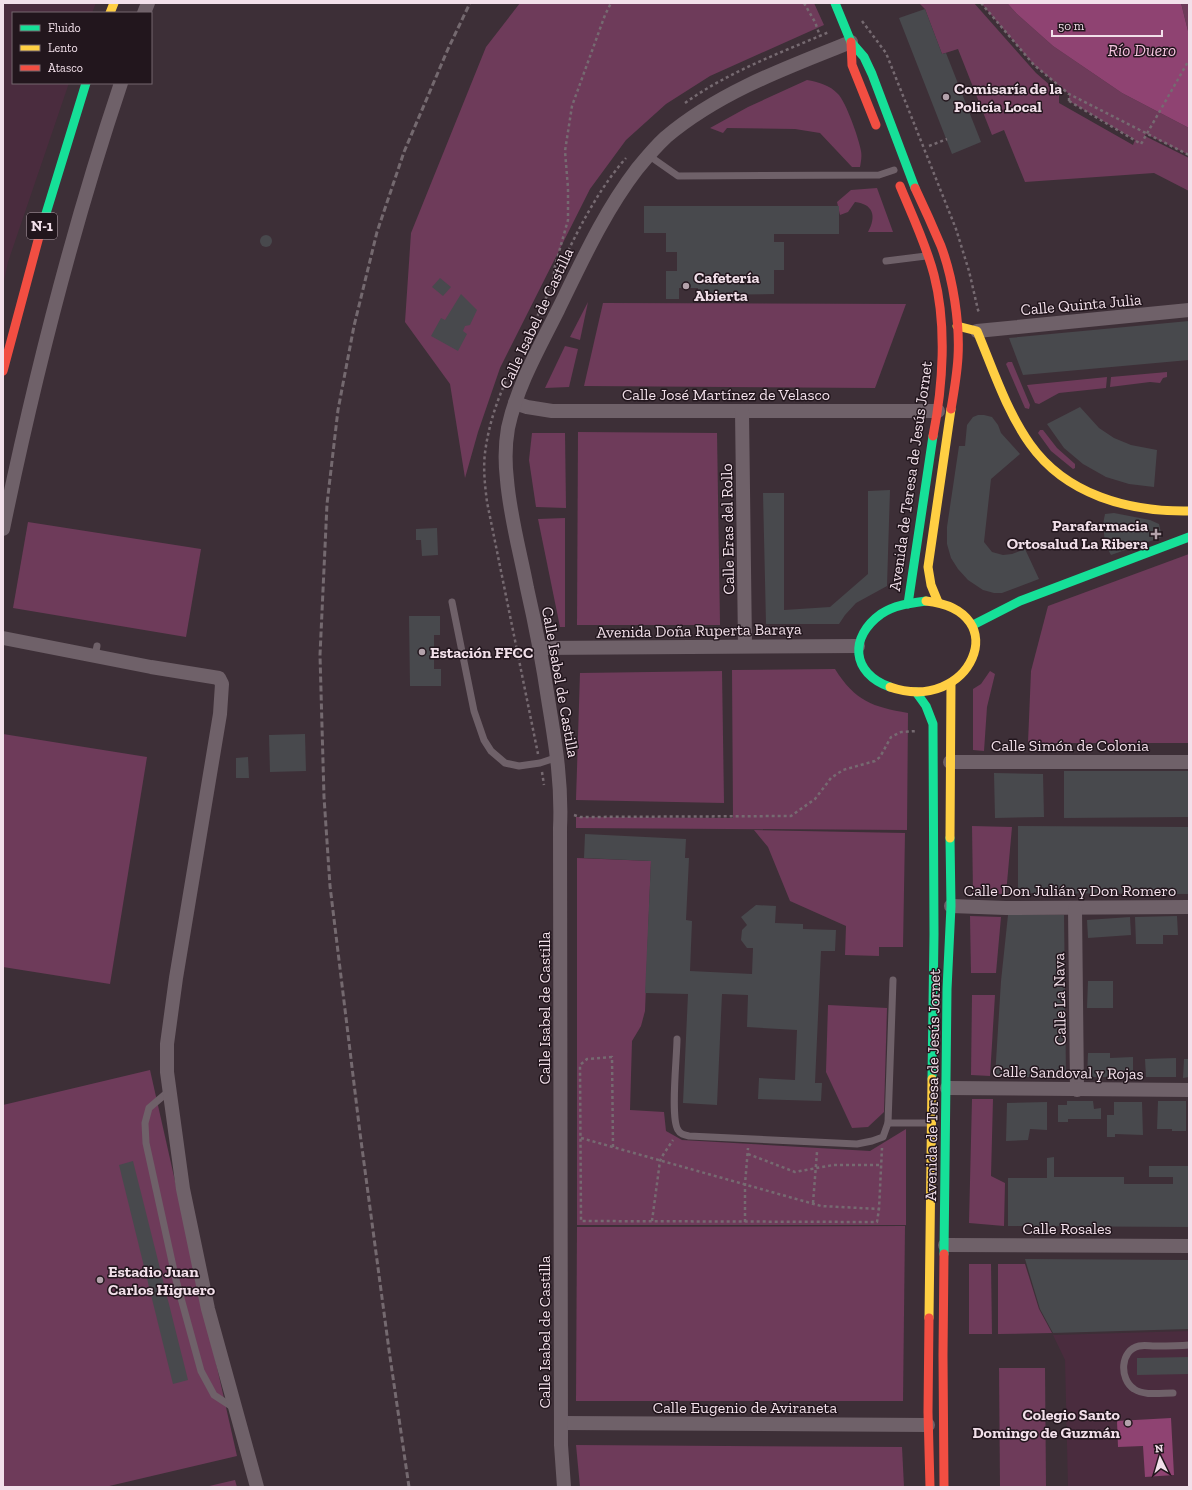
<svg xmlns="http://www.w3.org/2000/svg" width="1192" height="1490" viewBox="0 0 1192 1490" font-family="'Zilla Slab',serif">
  <rect width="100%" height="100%" fill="#3d2f37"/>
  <g fill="#4a2c3e">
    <path d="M3,3H96L92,13H13V83H69L8,262L3,286Z"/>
    <path d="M1189,1331V1487H1068L1065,1360L1053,1335Z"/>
  </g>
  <g fill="#6e3b5a">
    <path d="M520,3H814L824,25L710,76L666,104L626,140L590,189L500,368L478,432L465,478L450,384L405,322L411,233L486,47Z"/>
    <path d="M919,3H974L1036,73L1059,93V103L1133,145L1135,140L1069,101V94L1034,65L981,3H1007L1017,14L1053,46L1122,93L1189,128V155L1146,134L1145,136L1189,158V191L1154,173L1025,182L1004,130L992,135L958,49L942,54L925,9Z"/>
    <path d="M1181,3H1189V35Z"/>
    <path d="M807,80C818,82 830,85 838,94C846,102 859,139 861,151C862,156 861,162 860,167H852L820,133L795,129L727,128L723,133L710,128L748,107Z"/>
    <path d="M877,188L893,232H868C877,216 873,204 855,202L848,212L840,215L837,202L851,190Z"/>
    <path d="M588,302L580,340L570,337Z"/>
    <path d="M603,303L906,304L875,388L584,386Z"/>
    <path d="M565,346L578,349L569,387L545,388Z"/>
    <path d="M1008,362H1012L1030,405L1029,409L1025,408L1006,364Z"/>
    <path d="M1167,372V377L1163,378L1160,383L1150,382L1110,387L1111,377Z"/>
    <path d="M1107,377L1106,388L1059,393L1039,404L1035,403L1027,385Z"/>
    <path d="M1040,430H1043L1057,448L1075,464V468L1073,469L1051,451L1038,433Z"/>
    <path d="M578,432L717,433L720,625H577Z"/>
    <path d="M532,433H565L566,508L536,507L529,460Z"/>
    <path d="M565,518V627H560L538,519Z"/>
    <path d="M28,522L201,549L186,637L13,608Z"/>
    <path d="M1189,554V743H1028L1031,671L1048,606Z"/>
    <path d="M835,669C855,701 873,707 908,713L907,830L576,828V817L733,818L732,670Z"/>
    <path d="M722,671L724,803L576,800L580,673Z"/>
    <path d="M990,671L995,674L987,707L984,751L973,750V689L981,684Z"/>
    <path d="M3,734L147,757L110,984L3,967Z"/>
    <path d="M972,826L1012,827L1006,894H973Z"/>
    <path d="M754,830L905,833L903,947H879V956L845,955L846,926L790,901L768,847Z"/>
    <path d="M577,858L651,861L645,1011L641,1026L632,1041L630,1110L664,1112L666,1131L682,1140L870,1151L906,1129V1225H577Z"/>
    <path d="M970,916L1001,917L996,973H971Z"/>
    <path d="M972,995H995L990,1076L971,1075Z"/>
    <path d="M828,1005L887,1008L884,1112L868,1127L852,1128L826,1072Z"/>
    <path d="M150,1070L237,1456L105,1487H3V1105Z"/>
    <path d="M972,1099H993L991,1176L1005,1183L1004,1226L969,1223Z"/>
    <path d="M905,1226L903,1401H576L577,1227Z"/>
    <path d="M969,1264H991L992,1334H969Z"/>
    <path d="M998,1264H1025L1039,1309L1052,1333L998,1334Z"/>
    <path d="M999,1368H1045L1046,1487H1000Z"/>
    <path d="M576,1445L902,1447L904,1487H580Z"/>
    <path d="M235,1480L237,1487H205Z"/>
  </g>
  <g fill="#8f4372">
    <path d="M1007,3H1181L1189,35V128L1122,93L1053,46L1017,14Z"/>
    <path d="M1171,1418L1174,1475L1145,1477L1143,1446L1118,1447L1117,1421Z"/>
  </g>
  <g fill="#48494d">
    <path d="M925,9L942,54L946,53L981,142L952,154L899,18Z"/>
    <path d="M644,206H839V234H774V242H784V270H774V294L698,295V288H679V299H666V271H677V252H666V233H644Z"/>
    <circle cx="266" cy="241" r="6"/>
    <path d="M440,278L451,287L443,296L432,287Z"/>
    <path d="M461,294L477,310L470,325L465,326L463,331L467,334L458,351L431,336L441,318L445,320Z"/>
    <path d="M1189,321V360L1023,375L1009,338Z"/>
    <path d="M1080,407L1099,428L1114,438L1131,445L1157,450L1154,487L1129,484L1106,477L1083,464L1064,448L1047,424Z"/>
    <path d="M978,415H984L992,417L998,425L1001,433L1020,454L991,479L984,542L992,552L1003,555L1012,554L1025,549L1039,579L1002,593H994L983,590L968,580L958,569L951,558L947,544V527L959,446H965L967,425L973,417Z"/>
    <path d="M890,490L887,586L856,603L845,615L839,624H766L763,493H784V610L830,607L868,574V491Z"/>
    <path d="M1114,513L1150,520L1159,524L1162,537L1111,555L1105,544L1103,524L1105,514Z"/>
    <path d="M437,528L438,555L422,556L421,540H416V529Z"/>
    <path d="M409,616H440V635H434V669H441V686H410Z"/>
    <path d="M305,734L306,771L270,772L269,735Z"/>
    <path d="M248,757L249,778H236V758Z"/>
    <path d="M1064,771H1189V817L1064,818Z"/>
    <path d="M994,773L1043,774L1044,817L995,818Z"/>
    <path d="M1018,826L1189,827V894L1018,893Z"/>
    <path d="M585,834L686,839L685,858H689L686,920L692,921L690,971L752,974L753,948H747L741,940L742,930L747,925L741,917L756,905L776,906L775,923L803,924V929L836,930L835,951H821L815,1083H822L821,1101L758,1099L759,1078L795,1080L797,1030L747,1027L748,995L722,994L717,1105L683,1103L688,994L645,993L651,861L584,858Z"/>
    <path d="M1008,915H1064L1066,1077H995L1001,981Z"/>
    <path d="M1177,916L1178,935H1163V944H1136L1135,917Z"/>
    <path d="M1130,917L1131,935L1088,938L1087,920Z"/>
    <path d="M1088,981H1113V1008H1087Z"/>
    <path d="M1088,1053H1110V1058L1133,1057V1077H1087Z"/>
    <path d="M1176,1058V1077H1146L1145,1059Z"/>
    <path d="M1184,1059H1189V1077L1183,1078Z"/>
    <path d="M1067,1101H1093L1094,1109L1101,1108V1119H1068V1122H1058V1105H1067Z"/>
    <path d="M1158,1101H1186V1131H1172V1129H1157Z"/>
    <path d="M1047,1102V1130L1030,1129L1028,1140L1006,1141L1007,1103Z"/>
    <path d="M1114,1102H1142L1143,1135L1115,1134V1137H1107V1115H1114Z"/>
    <path d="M1054,1157V1177H1124V1184H1173V1177H1149V1166H1189V1227L1008,1226V1178H1047V1158Z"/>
    <path d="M133,1161L188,1380L173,1384L119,1165Z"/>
    <path d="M1025,1259L1189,1260V1329L1053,1333L1040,1309Z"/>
    <path d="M1189,1357V1374L1137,1375V1358Z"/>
  </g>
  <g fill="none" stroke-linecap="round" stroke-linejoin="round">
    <g stroke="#766a71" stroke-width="2.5" stroke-dasharray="3 3" stroke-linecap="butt">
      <path d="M804,3L815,22L820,36"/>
      <path d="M981,3L1034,65L1069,94L1189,155"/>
      <path d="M862,21L886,53L956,229L969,271L978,310L980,314"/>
      <path d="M1069,101V94"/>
      <path d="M685,103C728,72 780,53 829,32"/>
      <path d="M929,146L947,139"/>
      <path d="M553,280L555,266L568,220V188L565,151L572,106L605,15L611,3"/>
      <path d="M535,321C561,268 586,203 626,158"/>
      <path d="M516,360C501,389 489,420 485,453C483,469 485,486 487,502L538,754"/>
      <path d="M542,772L544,785"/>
      <path d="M574,815L580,817L791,816L815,799L831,778L843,770L875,761L880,757L891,737L901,732L917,731"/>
      <path d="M581,1138L821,1206L879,1209"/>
      <path d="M613,1147L612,1057L587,1059L580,1065L581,1221L877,1222L879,1209L882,1148"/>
      <path d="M748,1154L795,1172L833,1165H881"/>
      <path d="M813,1203L817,1152"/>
      <path d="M652,1221L660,1161L663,1155L673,1140"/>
      <path d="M745,1222V1184L748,1148"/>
    </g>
    <g stroke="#6f6169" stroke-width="7">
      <path d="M648,155L678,176L879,175L894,170"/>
      <path d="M886,261L926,256"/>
      <path d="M452,602L474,711L484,740L491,751L505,763L519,766L540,763L558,757"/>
      <path d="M95,656L97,646"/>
      <path d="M677,1039C677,1057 670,1118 678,1130C680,1134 684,1135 689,1136L857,1144L872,1141L883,1137L888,1123L893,980"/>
      <path d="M169,1091L149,1108L145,1123L146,1143L176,1280L201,1371L214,1395L234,1408"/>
      <path d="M888,1123H930"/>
      <path d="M1173,1393C1161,1393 1144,1396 1134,1389C1119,1379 1120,1350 1139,1346C1144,1345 1150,1346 1155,1346C1166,1346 1178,1346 1189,1345"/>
    </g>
    <g stroke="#6f6169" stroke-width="14">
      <path d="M144,13L148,3"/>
      <path d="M977,331L1189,310"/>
      <path d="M515,403L527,407L552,411H938"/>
      <path d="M742,411L745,646"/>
      <path d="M3,529C34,379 72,229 121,83"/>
      <path d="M3,638L151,667L219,678L222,684L220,714L176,978L167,1044V1072L183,1189L208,1309L257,1487"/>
      <path d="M540,648L858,646"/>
      <path d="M950,762H1189"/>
      <path d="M951,906L1006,908L1189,907"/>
      <path d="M1075,908L1077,1090"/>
      <path d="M947,1088L1189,1090"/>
      <path d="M945,1245L1189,1246"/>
      <path d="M562,1423L928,1425"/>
      <path d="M564,1487L561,1445L560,828C562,785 556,747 549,705C543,665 536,627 527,588C520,552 510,516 507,480C505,463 505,445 508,428C517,386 539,348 558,310C582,261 604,212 637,169C646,158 655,147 666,137C719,92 788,67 851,42"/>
    </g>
    <g stroke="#16e098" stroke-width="9">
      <path d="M835,3L851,42L864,57L872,74L915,188"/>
      <path d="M40,233L86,83"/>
      <path d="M908,604L933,436"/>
      <path d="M973,625L1020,601L1189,537"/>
      <path d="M890,687C851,673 849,637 881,614C894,605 911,603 926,601"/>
      <path d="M916,692L926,706L933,724L934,934L932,1079"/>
      <path d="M944,1254L947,989L951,906L950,838"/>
    </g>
    <g stroke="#ffcf43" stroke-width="9">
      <path d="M110,13L114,3"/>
      <path d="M957,326L977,331C993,369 1006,410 1030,444C1066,495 1129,512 1189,511"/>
      <path d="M938,602L931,585L928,567L951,409"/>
      <path d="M890,687C970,715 1017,611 926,601"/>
      <path d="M950,838L951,683"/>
      <path d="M929,1318L932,1079"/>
    </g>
    <g stroke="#f24e42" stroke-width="9">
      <path d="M851,42L852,65L876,125"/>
      <path d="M900,186C912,215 926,244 934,275C947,325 943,386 933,436"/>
      <path d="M915,188C924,207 933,227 941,246C953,278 960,323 958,357C957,374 954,392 951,409"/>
      <path d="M3,371L40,233"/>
      <path d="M929,1318L928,1412L930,1487"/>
      <path d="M944,1487L943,1355L944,1254"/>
    </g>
    <path stroke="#74696f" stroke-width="3" stroke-dasharray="6 3" stroke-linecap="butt" d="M409,1487L389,1350L360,1133L330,886L324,797L320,655L327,504L338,410L354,326L377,232L404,152L448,49L470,3"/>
    <path stroke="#766a71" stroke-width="2.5" stroke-dasharray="3 3" stroke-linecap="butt" d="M1069,101L1141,144L1189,60"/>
  </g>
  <g fill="#b3a2ab" stroke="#22161d" stroke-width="1.5">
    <circle cx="946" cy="97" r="4"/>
    <circle cx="686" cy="286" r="4"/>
    <path d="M1154 528h4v4h4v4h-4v4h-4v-4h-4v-4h4z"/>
    <circle cx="422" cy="652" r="4"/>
    <circle cx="100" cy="1280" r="4"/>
    <circle cx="1128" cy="1423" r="4"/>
  </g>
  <g text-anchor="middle" stroke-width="3" stroke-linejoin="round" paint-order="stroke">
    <rect fill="#22161d" stroke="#b4a3ac" stroke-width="1" x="27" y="213" width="30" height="26" rx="3"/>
    <g font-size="15" font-weight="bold" fill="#f2e0ea">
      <text x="42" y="231">N-1</text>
    </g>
    <g font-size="16" font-weight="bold" fill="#f2e0ea" stroke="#22161d" text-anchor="start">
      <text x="954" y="94">Comisaría de la<tspan x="954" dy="18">Policía Local</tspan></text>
      <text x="694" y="283">Cafetería<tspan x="694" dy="18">Abierta</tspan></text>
      <text x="1148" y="531" text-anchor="end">Parafarmacia<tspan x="1148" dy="18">Ortosalud La Ribera</tspan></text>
      <text x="430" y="658">Estación FFCC</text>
      <text x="108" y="1277">Estadio Juan<tspan x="108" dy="18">Carlos Higuero</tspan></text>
      <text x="1120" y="1420" text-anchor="end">Colegio Santo<tspan x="1120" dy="18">Domingo de Guzmán</tspan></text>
    </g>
    <g font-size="16" fill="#f2e0ea" stroke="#22161d">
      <text transform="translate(1081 304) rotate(-5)" y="6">Calle Quinta Julia</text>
      <text transform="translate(536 318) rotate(-65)" y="6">Calle Isabel de Castilla</text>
      <text x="726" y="400">Calle José Martínez de Velasco</text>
      <text transform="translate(910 476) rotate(-82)" y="6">Avenida de Teresa de Jesús Jornet</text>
      <text transform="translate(727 529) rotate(-91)" y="6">Calle Eras del Rollo</text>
      <text transform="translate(699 630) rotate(-1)" y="6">Avenida Doña Ruperta Baraya</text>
      <text transform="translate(561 682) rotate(80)" y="6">Calle Isabel de Castilla</text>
      <text x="1070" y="751">Calle Simón de Colonia</text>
      <text x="1070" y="896">Calle Don Julián y Don Romero</text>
      <text transform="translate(1059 999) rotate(-91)" y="6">Calle La Nava</text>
      <text transform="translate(544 1008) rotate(-90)" y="6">Calle Isabel de Castilla</text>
      <text transform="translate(1068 1072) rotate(1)" y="6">Calle Sandoval y Rojas</text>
      <text transform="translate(932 1085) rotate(-89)" y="6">Avenida de Teresa de Jesús Jornet</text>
      <text x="1067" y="1234">Calle Rosales</text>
      <text transform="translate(544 1332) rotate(-90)" y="6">Calle Isabel de Castilla</text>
      <text x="745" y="1413">Calle Eugenio de Aviraneta</text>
    </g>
    <g font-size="17" font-style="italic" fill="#f3c4de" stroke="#22161d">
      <text x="1142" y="56">Río Duero</text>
    </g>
  </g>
  <rect width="1192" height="1490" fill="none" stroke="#f2e0ea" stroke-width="8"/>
  <rect x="12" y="12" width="140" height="72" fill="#22161d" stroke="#75676f"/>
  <rect x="20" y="25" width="20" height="6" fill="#16e098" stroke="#75676f"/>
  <text x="48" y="32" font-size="12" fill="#f2e0ea">Fluido</text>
  <rect x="20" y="45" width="20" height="6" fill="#ffcf43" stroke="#75676f"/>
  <text x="48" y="52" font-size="12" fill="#f2e0ea">Lento</text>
  <rect x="20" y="65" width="20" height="6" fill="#f24e42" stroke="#75676f"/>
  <text x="48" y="72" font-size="12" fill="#f2e0ea">Atasco</text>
  <g transform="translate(1160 1458) rotate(355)" stroke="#22161d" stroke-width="3" paint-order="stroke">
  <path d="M0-3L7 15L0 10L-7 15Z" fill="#f2e0ea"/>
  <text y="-6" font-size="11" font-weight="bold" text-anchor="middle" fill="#f2e0ea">N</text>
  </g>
  <path d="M1052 30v6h110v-6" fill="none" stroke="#f2e0ea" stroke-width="2"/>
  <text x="1058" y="30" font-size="12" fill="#f2e0ea" stroke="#22161d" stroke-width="3" paint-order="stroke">50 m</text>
</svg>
